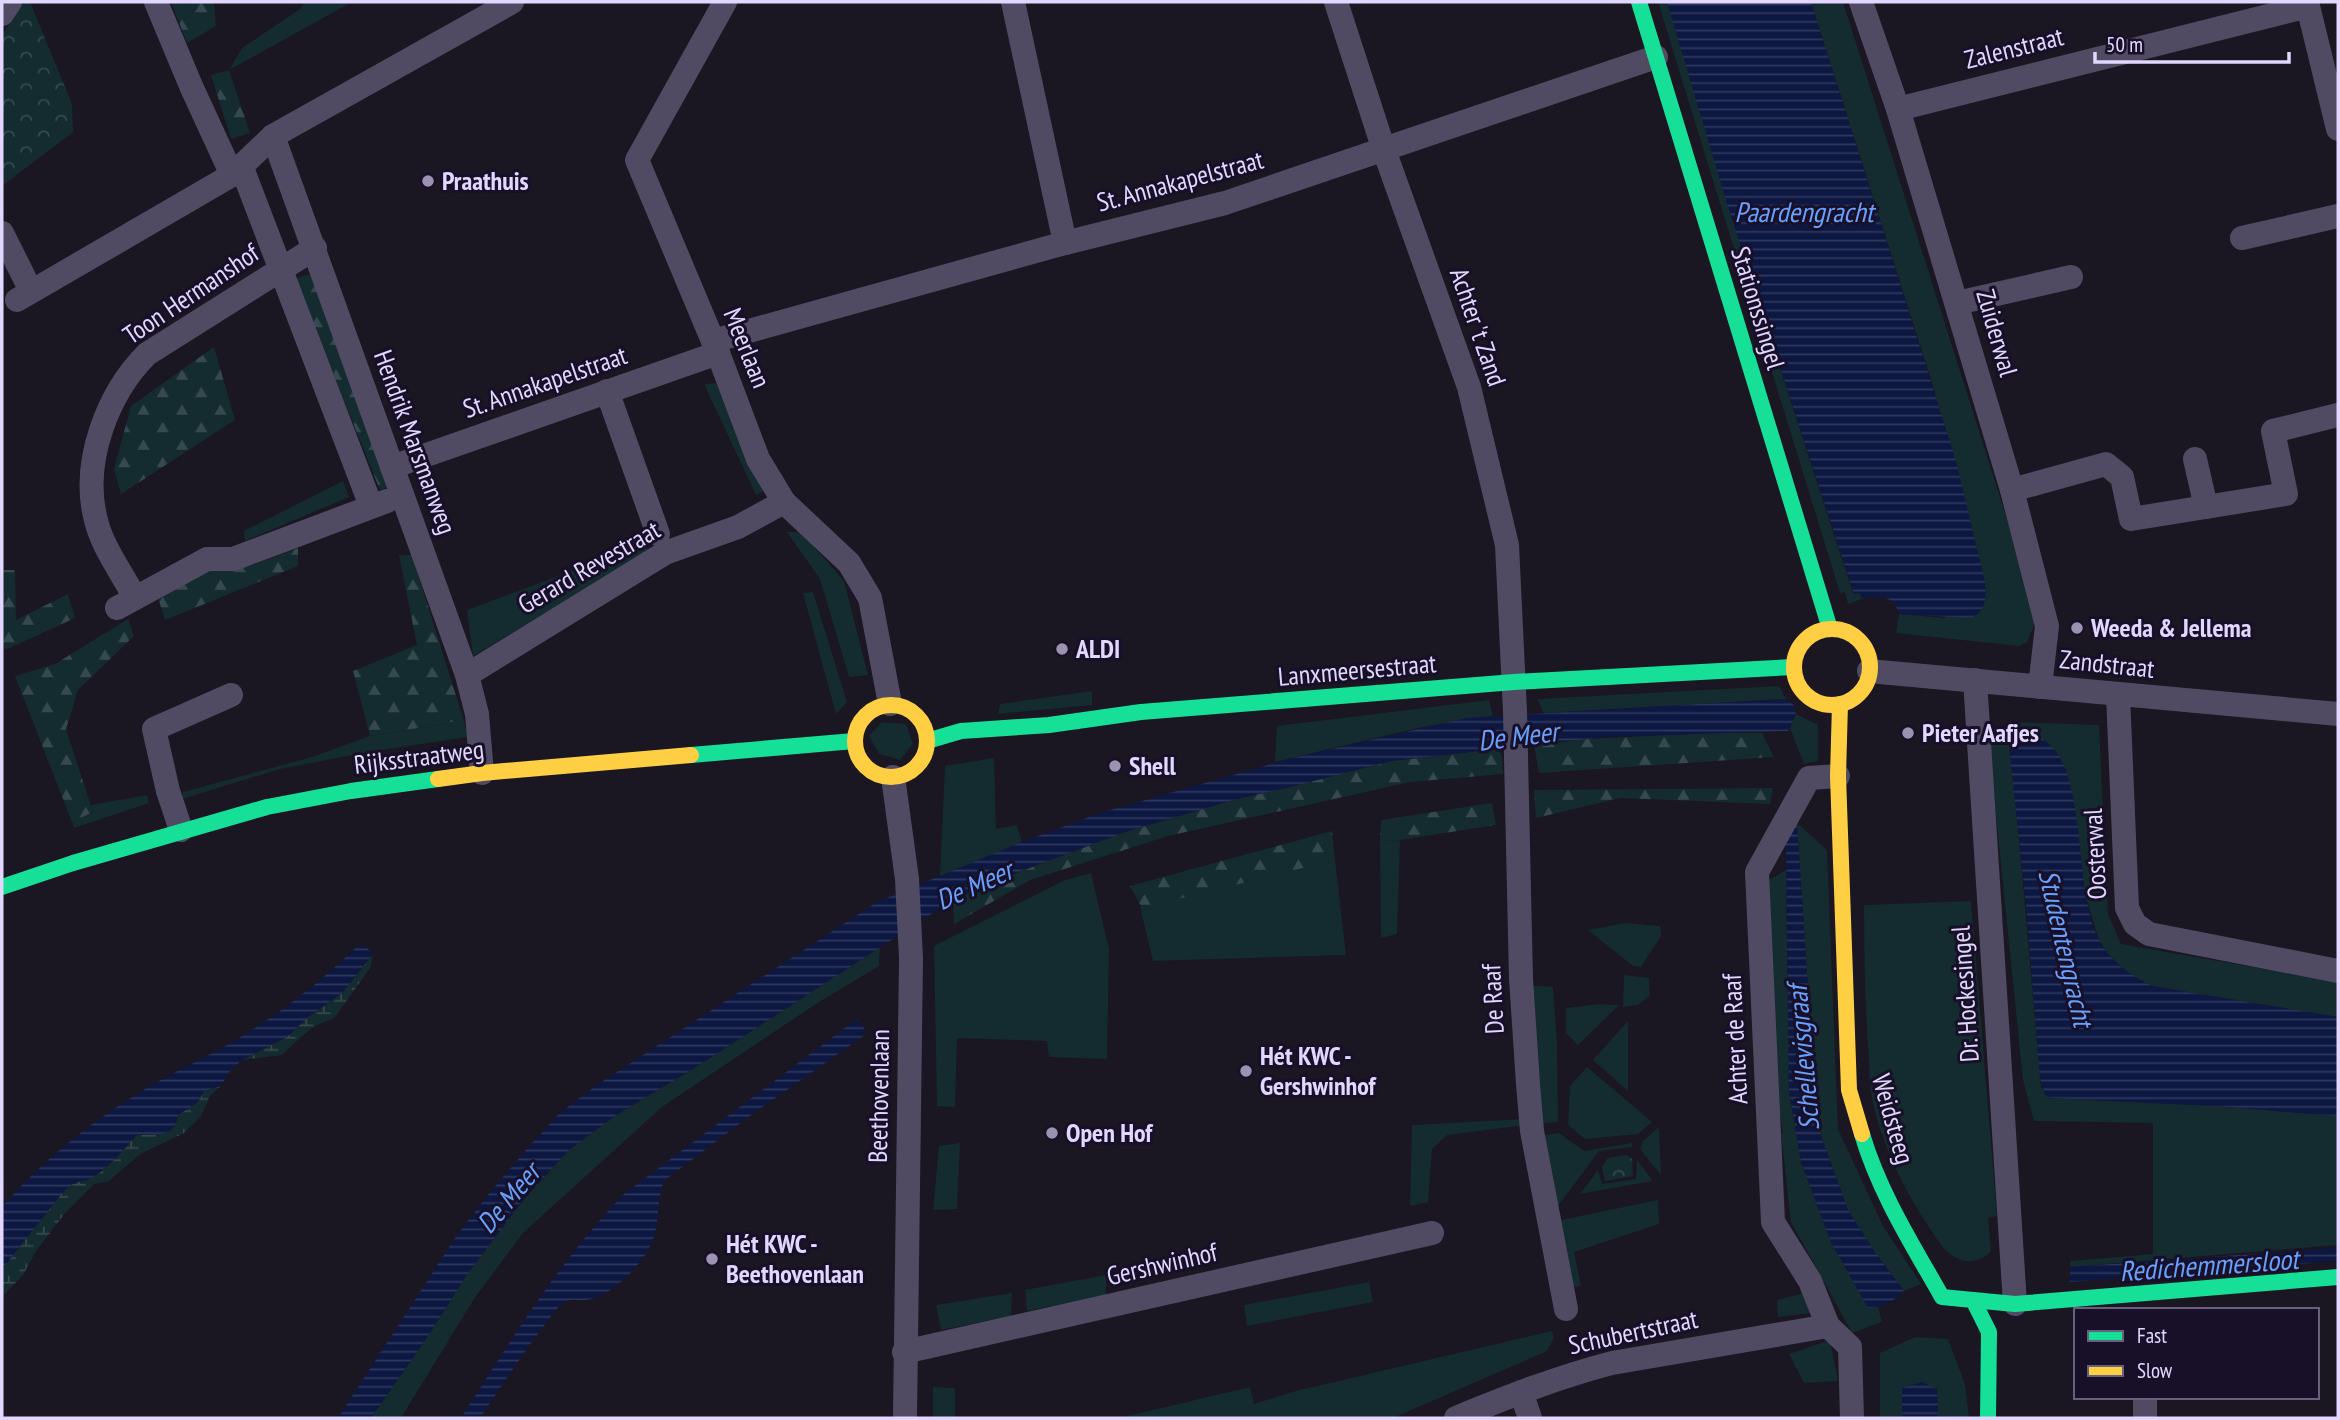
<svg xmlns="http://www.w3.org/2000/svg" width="2340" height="1420" viewBox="0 0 2340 1420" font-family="'PT Sans Narrow',sans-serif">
  <defs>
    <pattern id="forest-firs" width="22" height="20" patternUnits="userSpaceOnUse" patternTransform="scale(1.75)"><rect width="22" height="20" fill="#142b2f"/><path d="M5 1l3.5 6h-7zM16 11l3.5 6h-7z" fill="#36494e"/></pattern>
    <pattern id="wetland-marsh" width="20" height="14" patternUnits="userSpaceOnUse" patternTransform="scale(1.75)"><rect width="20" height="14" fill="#142b2f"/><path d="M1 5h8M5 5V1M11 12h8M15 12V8" fill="none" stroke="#36494e"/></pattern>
    <pattern id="park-crowns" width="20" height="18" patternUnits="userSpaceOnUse" patternTransform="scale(1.75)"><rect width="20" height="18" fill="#142b2f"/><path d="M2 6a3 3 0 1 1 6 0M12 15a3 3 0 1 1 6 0" fill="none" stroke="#36494e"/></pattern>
    <pattern id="water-rules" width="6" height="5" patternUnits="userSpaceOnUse" patternTransform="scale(1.75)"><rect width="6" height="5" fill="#0c1742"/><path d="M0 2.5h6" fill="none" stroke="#2f385e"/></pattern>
  </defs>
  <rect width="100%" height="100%" fill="#1a1622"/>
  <g fill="#142b2f">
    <path d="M305,2H352L229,70L242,48L300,9Z"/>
    <path d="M1658,2H1667L1754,288L1853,593H1860L1862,599L1848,604L1845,592L1840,593Z"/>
    <path d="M1811,2H1843L2032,598L2035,623L2027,642L2019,646L1896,633L1899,614L1945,618L1935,392Z"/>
    <path d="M716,383L764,491L756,495L704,384Z"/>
    <path d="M343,481L349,497L245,541L244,531Z"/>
    <path d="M787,532H801L844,581L868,675L849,677L820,579Z"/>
    <path d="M645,544L649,552L473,656L467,610Z"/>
    <path d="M813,592L847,702L836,714L803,593Z"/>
    <path d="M1779,686L1786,699L1544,713L1537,699Z"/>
    <path d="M1092,691V705L998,714L1000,704Z"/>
    <path d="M1489,700L1493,716L1422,727L1275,762L1277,726Z"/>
    <path d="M1796,714L1818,725V761L1804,764L1790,728Z"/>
    <path d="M463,717L468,737L368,752L280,769L182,799L183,792L312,757L370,736L448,723Z"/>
    <path d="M882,722L906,724L913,744L900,760L879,754L869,736Z"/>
    <path d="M2015,722L2099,725L2108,914L2121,944L2338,982V1017L2169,989L2152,986L2130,975L2108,954L2099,940L2084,891L2012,746H2009L2015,794L2041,1087L2050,1098L2216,1106L2338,1116V1245L2070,1267V1261L2153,1254V1123L2034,1121L2023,1080L1990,757C1989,738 2000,730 2015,722Z"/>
    <path d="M994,758L996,829L1017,825L1022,842L940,876L945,766Z"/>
    <path d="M147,795L149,803L74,828L72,821L93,812L91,805Z"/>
    <path d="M1797,823L1827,850L1838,1129L1883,1226L1921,1284L1904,1291L1876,1254L1848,1210L1821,1136L1813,1064Z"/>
    <path d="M1400,840L1397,934L1381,938L1380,843Z"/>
    <path d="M1335,860L1346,955L1153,961L1140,907Z"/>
    <path d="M1786,870L1789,1091L1801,1162L1831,1242L1868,1307H1878L1882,1322L1852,1333L1791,1222L1781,1134L1783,1133L1773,1071L1769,880Z"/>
    <path d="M1091,873L1109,949L1107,1059L1049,1057L1047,1041L957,1038L955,1107L937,1106L934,946L1065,880Z"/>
    <path d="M1971,901L1997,1216L1988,1218L1991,1251C1977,1268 1954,1262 1942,1246C1910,1202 1880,1146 1871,1092C1869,1081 1870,1070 1869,1060C1865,1008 1864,957 1864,905Z"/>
    <path d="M1625,923L1660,926L1661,936L1641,967L1633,966L1588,930Z"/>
    <path d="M880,947L879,966L819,1002L662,1107L523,1233L474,1299L401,1418H371L428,1336L466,1276L524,1199L569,1150L616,1115L696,1067Z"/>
    <path d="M1624,975L1649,978L1650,995L1638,1005L1623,1007Z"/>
    <path d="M1527,985L1553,987L1557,1044L1558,1122L1537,1124Z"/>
    <path d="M1599,1004L1619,1005L1578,1045L1566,1033V1008Z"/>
    <path d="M1628,1021V1091L1593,1060Z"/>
    <path d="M1587,1067L1652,1122L1638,1134L1585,1139L1568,1125L1570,1086Z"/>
    <path d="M1524,1119L1526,1125L1447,1135L1432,1149L1428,1202L1410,1206L1412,1125Z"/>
    <path d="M1659,1127L1661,1175L1640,1149L1643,1141Z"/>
    <path d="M1559,1133L1584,1151L1632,1143V1147L1599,1151L1555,1210L1539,1136Z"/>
    <path d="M960,1143L957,1209L933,1210L939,1146Z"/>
    <path d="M1637,1160L1653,1181L1580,1194L1598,1170L1602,1184L1636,1179Z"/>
    <path d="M1658,1200L1659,1224L1574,1252L1581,1286L1571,1287L1556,1221Z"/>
    <path d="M1106,1275V1295L1027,1311L1025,1290Z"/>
    <path d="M1369,1282L1373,1302L1247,1326L1244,1305Z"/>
    <path d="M1012,1293L1011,1316L941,1330L936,1305Z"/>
    <path d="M1804,1293L1810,1313L1778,1317L1777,1300Z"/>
    <path d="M1552,1331L1554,1338L1547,1351L1393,1418H1119L1250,1387L1254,1404L1296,1391Z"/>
    <path d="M1915,1337L1948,1339L1965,1384L1969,1418H1938L1937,1389L1902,1388V1418H1880V1353Z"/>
    <path d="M1830,1340L1838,1381L1804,1383L1789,1354Z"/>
    <path d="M933,1387L955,1388V1418H933Z"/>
  </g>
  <g fill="url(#forest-firs)">
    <path d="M171,2H214L216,26L187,43Z"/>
    <path d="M229,70L250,133L231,139L211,75Z"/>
    <path d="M312,273L388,487L380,490L295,279Z"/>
    <path d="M214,347L235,420L121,494L114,469L131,406Z"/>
    <path d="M298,548V566L165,620L157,595L215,568L251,566Z"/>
    <path d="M399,555H412L463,718L448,723L370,736L353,671L417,645Z"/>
    <path d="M2,570H15L16,620L68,594L75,618L5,650L2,637Z"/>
    <path d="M128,619L134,636L78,690L66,729L93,812L72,822L15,676L55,664Z"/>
    <path d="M1707,733H1762L1774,757L1539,773L1534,745L1588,739Z"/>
    <path d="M1498,749L1502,757L1503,774L1410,782L1168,836L1030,880L954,924L953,900L980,887L1122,833L1233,800L1391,761Z"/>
    <path d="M1773,788L1770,804L1620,798L1536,818L1534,790Z"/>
    <path d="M1492,803L1496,825L1380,843L1381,820Z"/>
    <path d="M1332,831L1335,860L1142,908L1130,886Z"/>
  </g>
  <g fill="url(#wetland-marsh)">
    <path d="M373,954L371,967L334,1018L315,1026L302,1036L282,1055L242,1060L287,1037L308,1017L342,993Z"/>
    <path d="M221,1086L210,1096L201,1116L184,1133L140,1154L109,1181L94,1184L66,1212L36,1251L23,1275L2,1297V1269L64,1190C79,1177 84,1184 95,1176C112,1164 123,1150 137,1135C156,1133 175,1138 178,1115L198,1102L204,1091Z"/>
  </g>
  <g fill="url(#park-crowns)">
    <path d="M22,2H30L72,104L73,132L2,186V36Z"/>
    <path d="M1626,1155L1632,1159L1633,1176L1605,1181L1602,1167L1608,1158Z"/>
  </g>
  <g fill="url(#water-rules)">
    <path d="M1667,2H1811L1956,461L1985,582C1986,599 1987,608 1972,618L1899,614C1895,595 1878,595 1862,599L1860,593L1854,594L1728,207Z"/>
    <path d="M1786,699L1794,705L1796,715L1788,731L1605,737L1391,761L1295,786L1233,800L1128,831L991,882L953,900L696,1067L616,1115L569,1150L524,1199L466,1276L428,1336L371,1418H338L457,1235L492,1190L531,1144L560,1113L594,1087L877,902L1017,844L1097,814L1289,759L1466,718Z"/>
    <path d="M2016,735C2025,735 2039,736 2047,742C2089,776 2072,891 2100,942C2112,963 2130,975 2152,986L2338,1017V1116L2216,1106L2051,1098L2045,1095L2040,1078L2026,906L2009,746H2012Z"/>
    <path d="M1797,823L1813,1064L1821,1136L1848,1210L1876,1254L1904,1291C1892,1302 1885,1307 1868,1308L1831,1242L1801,1162L1789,1091L1786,843Z"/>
    <path d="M358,946L366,947L373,954L342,993L308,1017L287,1037L242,1060L229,1072L221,1086L204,1091L198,1102L178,1115C174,1139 157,1133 137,1135C123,1150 111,1164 95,1176C84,1184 79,1177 64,1191L2,1269V1207C39,1164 88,1124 137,1094C176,1070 220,1052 258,1026C294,1003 327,975 358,946Z"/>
    <path d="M858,1020L866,1031L862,1037L747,1118L664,1181C655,1205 662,1227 647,1252C635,1271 609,1298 585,1300C575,1301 569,1297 561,1305C553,1312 547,1322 541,1330C519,1358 500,1389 480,1418H461C511,1340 559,1261 624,1194L854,1021Z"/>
    <path d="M2338,1248V1261L2070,1282V1267Z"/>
    <path d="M1922,1382L1937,1389L1938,1418H1902V1388Z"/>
  </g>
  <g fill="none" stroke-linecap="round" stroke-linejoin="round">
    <g stroke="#504b63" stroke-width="24">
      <path d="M156,2L191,86L232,175"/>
      <path d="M725,2L637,160L718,353L758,459L784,502L849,563L870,598L890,704"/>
      <path d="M1013,2L1065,243"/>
      <path d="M1336,2L1384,150L1469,387L1507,545L1515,712L1521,979L1528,1084L1532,1131L1566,1309"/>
      <path d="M1861,2L1898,109L2012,490L2047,626L2040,687"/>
      <path d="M2307,2L2338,129"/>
      <path d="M2,14L10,2"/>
      <path d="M1898,109L2308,6"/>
      <path d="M273,136L467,675L477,714L482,773"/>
      <path d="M242,168L371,506"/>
      <path d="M2,233L31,291"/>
      <path d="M2242,238L2338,216"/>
      <path d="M17,300L232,175L273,136L512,2"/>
      <path d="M1957,303L2071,277"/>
      <path d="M713,341L1065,243L1225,203L1656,57"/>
      <path d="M607,391L658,534"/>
      <path d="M2195,459L2206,507"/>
      <path d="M392,467L718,353"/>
      <path d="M2012,490L2106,464L2122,477L2131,519L2286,494L2273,431L2338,415"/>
      <path d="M135,598C121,571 101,546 95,516C82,460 108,393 147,354L315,248"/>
      <path d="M117,608L207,559H233L387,501"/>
      <path d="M1869,671L2338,714"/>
      <path d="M467,675L665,553L738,527L784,502"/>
      <path d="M1975,680L2015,1304"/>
      <path d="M2118,695L2127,908L2135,924L2149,934L2338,971"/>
      <path d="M1838,776L1809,778L1757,872L1773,1222L1810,1281L1828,1326L1850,1347L1852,1418"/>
      <path d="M893,777L907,879L911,958L905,1418"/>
      <path d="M181,830L168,791L154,729L231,695"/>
      <path d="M904,1352L1432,1233"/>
      <path d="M1521,1392L1530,1418"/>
      <path d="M1456,1418C1507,1397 1558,1377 1612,1363L1828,1326"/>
      <path d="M2145,1418V1397"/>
    </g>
    <g stroke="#16e098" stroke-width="16">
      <path d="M1639,2L1830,629"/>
      <path d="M927,741L961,731L1049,725L1141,712L1514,682L1794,667"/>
      <path d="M691,755L854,741"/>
      <path d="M2,887L73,863L267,807L351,791L438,779"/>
      <path d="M1862,1134C1879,1192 1912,1244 1942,1297L1973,1300L1989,1332L1988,1418"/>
      <path d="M1973,1300L2015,1304L2338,1277"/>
    </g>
    <g stroke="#ffcf43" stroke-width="16">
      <circle cx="1832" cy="667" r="38"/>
      <path d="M1840,704L1838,776L1849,1090L1862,1134"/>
      <circle cx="891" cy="741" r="36"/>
      <path d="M438,779L482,773L691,755"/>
    </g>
  </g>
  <g fill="#9c93b1" stroke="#181028" stroke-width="2.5">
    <circle cx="428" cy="181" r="7"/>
    <circle cx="2077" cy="628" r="7"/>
    <circle cx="1062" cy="649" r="7"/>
    <circle cx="1908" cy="733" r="7"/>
    <circle cx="1115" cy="766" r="7"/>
    <circle cx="1246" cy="1071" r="7"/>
    <circle cx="1052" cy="1133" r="7"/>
    <circle cx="712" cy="1259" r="7"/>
  </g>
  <g text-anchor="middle" stroke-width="6" stroke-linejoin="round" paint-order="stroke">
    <g font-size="26" fill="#e2d7fe" stroke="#181028">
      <text transform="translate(2014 48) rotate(-14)" y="9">Zalenstraat</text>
      <text transform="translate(1180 181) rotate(-15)" y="9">St. Annakapelstraat</text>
      <text transform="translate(191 294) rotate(-34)" y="9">Toon Hermanshof</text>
      <text transform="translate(1758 308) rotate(73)" y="9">Stationssingel</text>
      <text transform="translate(1478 327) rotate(71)" y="9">Achter 't Zand</text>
      <text transform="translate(1997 333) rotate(74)" y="9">Zuiderwal</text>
      <text transform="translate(747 348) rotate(68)" y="9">Meerlaan</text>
      <text transform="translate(545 382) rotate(-19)" y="9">St. Annakapelstraat</text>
      <text transform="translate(415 442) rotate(70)" y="9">Hendrik Marsmanweg</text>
      <text transform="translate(589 567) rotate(-30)" y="9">Gerard Revestraat</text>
      <text transform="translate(2107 664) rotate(6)" y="9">Zandstraat</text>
      <text transform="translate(1357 670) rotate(-5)" y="9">Lanxmeersestraat</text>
      <text transform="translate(419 757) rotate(-7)" y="9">Rijksstraatweg</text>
      <text transform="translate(2095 854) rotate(-93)" y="9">Oosterwal</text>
      <text transform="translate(1965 994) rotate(-94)" y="9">Dr. Hockesingel</text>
      <text transform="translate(1493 999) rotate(-93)" y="9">De Raaf</text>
      <text transform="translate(1735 1039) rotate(-93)" y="9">Achter de Raaf</text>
      <text transform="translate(879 1096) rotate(-89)" y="9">Beethovenlaan</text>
      <text transform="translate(1893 1119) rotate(74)" y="9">Weidsteeg</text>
      <text transform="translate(1162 1264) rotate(-13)" y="9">Gershwinhof</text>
      <text transform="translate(1633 1332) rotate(-12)" y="9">Schubertstraat</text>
    </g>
    <g font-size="26" font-weight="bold" fill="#e2d7fe" stroke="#181028" text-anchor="start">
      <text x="442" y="190">Praathuis</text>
      <text x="2091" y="637">Weeda &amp; Jellema</text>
      <text x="1076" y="658">ALDI</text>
      <text x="1922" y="742">Pieter Aafjes</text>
      <text x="1129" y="775">Shell</text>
      <text x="1260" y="1065">Hét KWC -<tspan x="1260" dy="30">Gershwinhof</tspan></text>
      <text x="1066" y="1142">Open Hof</text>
      <text x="726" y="1253">Hét KWC -<tspan x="726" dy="30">Beethovenlaan</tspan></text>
    </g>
    <g font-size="28" font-style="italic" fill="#67a0fd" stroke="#181028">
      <text x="1804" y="222">Paardengracht</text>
      <text transform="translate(1518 736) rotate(-7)" y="10">De Meer</text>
      <text transform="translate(974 885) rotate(-24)" y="10">De Meer</text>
      <text transform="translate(2066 948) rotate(77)" y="10">Studentengracht</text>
      <text transform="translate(1803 1058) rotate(-95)" y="10">Schellevisgraaf</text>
      <text transform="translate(508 1198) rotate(-50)" y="10">De Meer</text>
      <text transform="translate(2209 1265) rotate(-4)" y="10">Redichemmersloot</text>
    </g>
  </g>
  <rect width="2340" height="1420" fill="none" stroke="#e2d7fe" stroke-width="7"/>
  <rect x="2074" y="1308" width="245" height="91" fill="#181028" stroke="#69607e" stroke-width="2"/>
  <rect x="2088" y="1331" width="35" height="10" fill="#16e098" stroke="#69607e" stroke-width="2"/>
  <text x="2137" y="1343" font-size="21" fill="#e2d7fe">Fast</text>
  <rect x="2088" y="1366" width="35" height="10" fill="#ffcf43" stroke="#69607e" stroke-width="2"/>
  <text x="2137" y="1378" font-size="21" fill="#e2d7fe">Slow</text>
  <path d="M2095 52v10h194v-10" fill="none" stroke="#e2d7fe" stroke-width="3.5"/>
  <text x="2106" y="52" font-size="21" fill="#e2d7fe" stroke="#181028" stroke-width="5" paint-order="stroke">50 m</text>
</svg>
